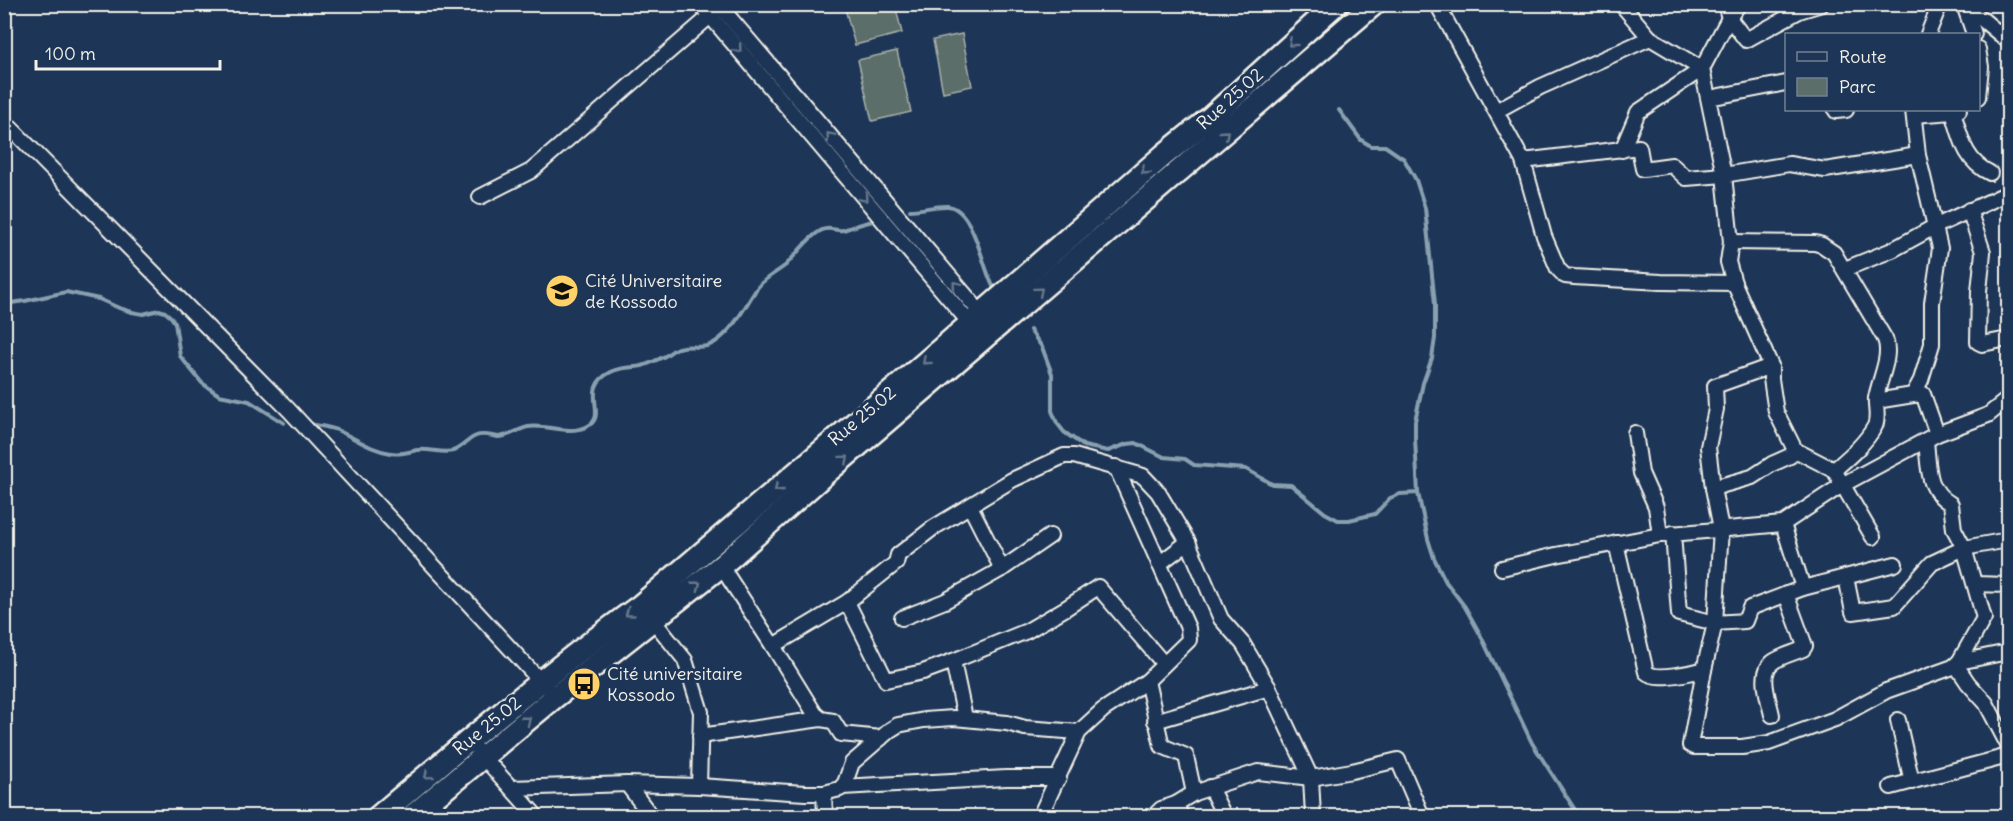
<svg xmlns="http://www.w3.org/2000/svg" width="2013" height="821" viewBox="0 0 2013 821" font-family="Delius,sans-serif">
  <rect width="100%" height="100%" fill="#1d3557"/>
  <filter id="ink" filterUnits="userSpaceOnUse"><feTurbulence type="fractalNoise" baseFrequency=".0167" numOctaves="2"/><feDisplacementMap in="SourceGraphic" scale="12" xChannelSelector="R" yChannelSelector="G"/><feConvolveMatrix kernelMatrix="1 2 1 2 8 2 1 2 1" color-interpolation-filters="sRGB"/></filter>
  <g filter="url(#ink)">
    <g fill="#5b6e6a" stroke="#a8b0a9" stroke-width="1.5">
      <path d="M844,5H895L902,33L855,45Z"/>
      <path d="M962,34L972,86L943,92L933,40Z"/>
      <path d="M897,51L911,112L872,121L858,60Z"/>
    </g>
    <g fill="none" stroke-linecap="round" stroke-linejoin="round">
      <g stroke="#89a0af" stroke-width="4">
        <path d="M1339,110L1361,140L1371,146H1385L1404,159L1416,180L1425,208L1435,304V338L1432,358L1423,383L1415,421V439L1418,493L1428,539L1434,558L1446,582L1465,607L1480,634L1532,743L1579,816"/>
        <path d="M910,210C923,210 936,205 948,206C975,209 983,272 995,290"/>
        <path d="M4,304L25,301L66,292L99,299L119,308L132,312L143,314L159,310L165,312L171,317L175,323L180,356L202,383L219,395L249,401L284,423"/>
        <path d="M1030,330L1042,347L1052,374V411L1057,423L1064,432L1084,446L1108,451L1127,444L1136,443L1164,457L1185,459L1194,465L1246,469L1272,484L1291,485L1325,513L1338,520H1349L1375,514L1390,498L1400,494L1418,493"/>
        <path d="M310,424C319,426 329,427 337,430C355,438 370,450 391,453C400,455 408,452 417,450C429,448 442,454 453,451C462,448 468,439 476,436C483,433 491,436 498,437C509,437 518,429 528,427C547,424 568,435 586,427C611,416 577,389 611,372C620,367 632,368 642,366C649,364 657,360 663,357C669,355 671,350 678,348C699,343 704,354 724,335C739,321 746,304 758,287C766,277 776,273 786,265C794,257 814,230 826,229C832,228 837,231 843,230C855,226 866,222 878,220"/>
      </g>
      <g stroke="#f4f1e8" stroke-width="18">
        <g id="street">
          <path d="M700,4L974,328"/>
          <path d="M718,4L985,318"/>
          <path d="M1437,4L1523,161L1544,236L1558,269L1565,276L1574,277L1661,282L1734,283"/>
          <path d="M1621,4L1650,38L1702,69L1724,175L1731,242L1728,262L1734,283L1771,366V379L1776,412L1795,450L1834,470L1873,537"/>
          <path d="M1725,4L1729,18L1746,40L1799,11L1822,4"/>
          <path d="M1964,4L2008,41"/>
          <path d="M1964,5L1974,34"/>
          <path d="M1928,34L1940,4"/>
          <path d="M1978,49L1981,67L1978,97"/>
          <path d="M1709,98L1786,83"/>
          <path d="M1913,110L1918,155L1940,248L1932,303V344L1921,380L1913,395L1923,394L1937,434"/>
          <path d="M1496,111L1540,87L1650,38"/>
          <path d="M1836,111L1846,110"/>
          <path d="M1953,112C1961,137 1964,161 1990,173"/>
          <path d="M1914,115L1953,112L1959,110"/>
          <path d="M4,121L289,410L546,687"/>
          <path d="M1622,150L1638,112L1702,69L1729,18L1739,4"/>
          <path d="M1523,161L1639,147L1643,169L1672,165L1686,178L1724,175L1789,164L1825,170L1918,155"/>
          <path d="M480,197L531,171L716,11"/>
          <path d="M1969,210L1983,252L1979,291L1978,342L1982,344L2008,339"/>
          <path d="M1731,242L1815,243L1822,245L1834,253L1885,339C1892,356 1879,380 1876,398C1875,407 1879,417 1875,426C1865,444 1849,457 1834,470"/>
          <path d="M1845,269L1892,250L1934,227L2008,193"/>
          <path d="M1771,366L1715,386L1716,409L1708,447L1713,488L1721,529L1715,623L1704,670L1690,745L1694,747H1742L1769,743L1835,719L1886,691L1953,667L1959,662L2008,652"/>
          <path d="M1876,401L1913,395"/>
          <path d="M1635,433L1641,473L1656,507L1660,535"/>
          <path d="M1926,441C1929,467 1926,490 1951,504L1954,529L1964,548L1984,618L1959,662"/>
          <path d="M1713,488L1752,477L1772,464L1790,456L1795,450"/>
          <path d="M970,506L1002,569"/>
          <path d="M1783,524L1803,588"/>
          <path d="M1673,533L1679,614L1715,623L1745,621L1750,608L1803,588L1895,564"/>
          <path d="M1616,543L1646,672C1656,682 1690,672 1704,670"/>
          <path d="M1159,564L1188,542"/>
          <path d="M721,566L773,646L815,714L821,719L833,721L841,734L881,738"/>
          <path d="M1502,568L1556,555L1660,535L1783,524L1842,485L1937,434L1988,415L2008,399"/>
          <path d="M1846,577L1853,612L1894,606L1932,563L1964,548L2008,540"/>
          <path d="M1975,584L2008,585"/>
          <path d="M847,602L886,680L923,672L953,661L1027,631L1066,608L1098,587L1164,664"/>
          <path d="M902,618L945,601L1002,569L1050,536"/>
          <path d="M653,620L685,660L701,712L699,786"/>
          <path d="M773,646L847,602L896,563L898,555L933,528L1012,480L1064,456H1074L1143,476L1158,492L1188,542L1221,619L1243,644L1269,688L1311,778L1313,816"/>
          <path d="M953,661L965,718"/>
          <path d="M1956,665L1968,683L1986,703L2008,745"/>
          <path d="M1147,681L1162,746L1186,756L1194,793L1258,772L1311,778L1352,771L1398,760L1422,816"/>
          <path d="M1772,715C1769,700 1758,673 1773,662C1781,656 1794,653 1803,649L1805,646L1786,594"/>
          <path d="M1898,720L1912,782"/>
          <path d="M1155,721L1269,688"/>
          <path d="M700,736L821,719"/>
          <path d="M478,751L536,816"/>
          <path d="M627,784L651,816"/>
          <path d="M842,787L1006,778H1059"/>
          <path d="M1210,787L1224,816"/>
          <path d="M1891,787L2008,756"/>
          <path d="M511,788L627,784L699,786L805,793H824L840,789L845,783L852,763L890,730L898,725L924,720L954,718L1007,723L1025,728L1079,732"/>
          <path d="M824,793L825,816"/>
          <path d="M1040,816L1079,732L1103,710L1147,681L1189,640L1188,628L1116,467"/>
          <path d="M1154,816L1161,809L1176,804"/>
          <path d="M1181,816L1176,804L1194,793"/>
        </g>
      </g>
      <g stroke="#f4f1e8" stroke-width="26">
        <g id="primary">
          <path d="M379,816C464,744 550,671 641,605L903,382L1164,155L1210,118L1336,4"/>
          <path d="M412,816L555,697L721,566L825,474L1374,4"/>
        </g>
      </g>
      <use href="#street" stroke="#1d3557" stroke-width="14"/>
      <use href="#primary" stroke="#1d3557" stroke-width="21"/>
    </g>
    <defs><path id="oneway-chevron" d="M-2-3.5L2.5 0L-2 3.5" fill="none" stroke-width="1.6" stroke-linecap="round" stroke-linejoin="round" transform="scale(1.5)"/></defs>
    <g stroke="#68778a">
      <use href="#oneway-chevron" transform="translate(1292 43) rotate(138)"/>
      <use href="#oneway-chevron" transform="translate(738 49) rotate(50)"/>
      <use href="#oneway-chevron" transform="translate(1225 134) rotate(-41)"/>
      <use href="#oneway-chevron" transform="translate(830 136) rotate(-130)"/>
      <use href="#oneway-chevron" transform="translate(1145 171) rotate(138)"/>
      <use href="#oneway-chevron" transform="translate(864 198) rotate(50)"/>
      <use href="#oneway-chevron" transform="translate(956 285) rotate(-130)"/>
      <use href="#oneway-chevron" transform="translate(1039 291) rotate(-40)"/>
      <use href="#oneway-chevron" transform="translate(926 361) rotate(138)"/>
      <use href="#oneway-chevron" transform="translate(845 459) rotate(-40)"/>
      <use href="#oneway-chevron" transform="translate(778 488) rotate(139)"/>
      <use href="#oneway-chevron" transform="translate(697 585) rotate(-38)"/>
      <use href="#oneway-chevron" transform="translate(629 613) rotate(144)"/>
      <use href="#oneway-chevron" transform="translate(527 720) rotate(-39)"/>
      <use href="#oneway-chevron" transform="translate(428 775) rotate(140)"/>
    </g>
  </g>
  <defs>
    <g id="university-disc" transform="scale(1.725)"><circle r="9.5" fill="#ffd166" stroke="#1d3557"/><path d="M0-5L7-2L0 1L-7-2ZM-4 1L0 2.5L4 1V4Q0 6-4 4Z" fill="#111"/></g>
    <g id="bus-disc" transform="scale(1.725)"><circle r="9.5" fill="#ffd166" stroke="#1d3557"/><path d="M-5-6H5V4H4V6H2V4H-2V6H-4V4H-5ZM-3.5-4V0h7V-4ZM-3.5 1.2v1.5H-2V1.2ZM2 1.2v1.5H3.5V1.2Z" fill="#111"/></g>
  </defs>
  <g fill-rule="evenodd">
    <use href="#university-disc" x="562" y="291"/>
    <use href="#bus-disc" x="584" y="684"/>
  </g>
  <g text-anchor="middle" stroke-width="6" stroke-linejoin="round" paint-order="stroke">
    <g font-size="18" fill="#f4f1e8" stroke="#1d3557">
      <text transform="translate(1230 99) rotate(-42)" y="6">Rue 25.02</text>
      <text transform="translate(862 416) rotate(-40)" y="6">Rue 25.02</text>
      <text transform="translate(487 726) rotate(-39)" y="6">Rue 25.02</text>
    </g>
    <g font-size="18" fill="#f4f1e8" stroke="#1d3557" text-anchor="start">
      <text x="585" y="287">Cité Universitaire<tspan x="585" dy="21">de Kossodo</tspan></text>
      <text x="607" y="680">Cité universitaire<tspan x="607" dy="21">Kossodo</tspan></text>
    </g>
  </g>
  <rect width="2013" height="821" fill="none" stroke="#1d3557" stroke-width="24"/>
  <rect x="12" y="12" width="1989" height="797" fill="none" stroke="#f4f1e8" stroke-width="2" filter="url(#ink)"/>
  <rect x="1785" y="33" width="195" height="78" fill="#1d3557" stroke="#738091" stroke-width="1.5"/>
  <rect x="1797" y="52" width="30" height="9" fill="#1d3557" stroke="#738091" stroke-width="1.5"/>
  <text x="1839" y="63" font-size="18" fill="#f4f1e8">Route</text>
  <rect x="1797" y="78" width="30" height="18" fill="#5b6e6a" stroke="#738091" stroke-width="1.5"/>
  <text x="1839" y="93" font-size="18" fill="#f4f1e8">Parc</text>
  <path d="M36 60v9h184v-9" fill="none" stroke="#f4f1e8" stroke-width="3"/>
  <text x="45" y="60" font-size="18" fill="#f4f1e8" stroke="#1d3557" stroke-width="4.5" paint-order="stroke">100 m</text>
</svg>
